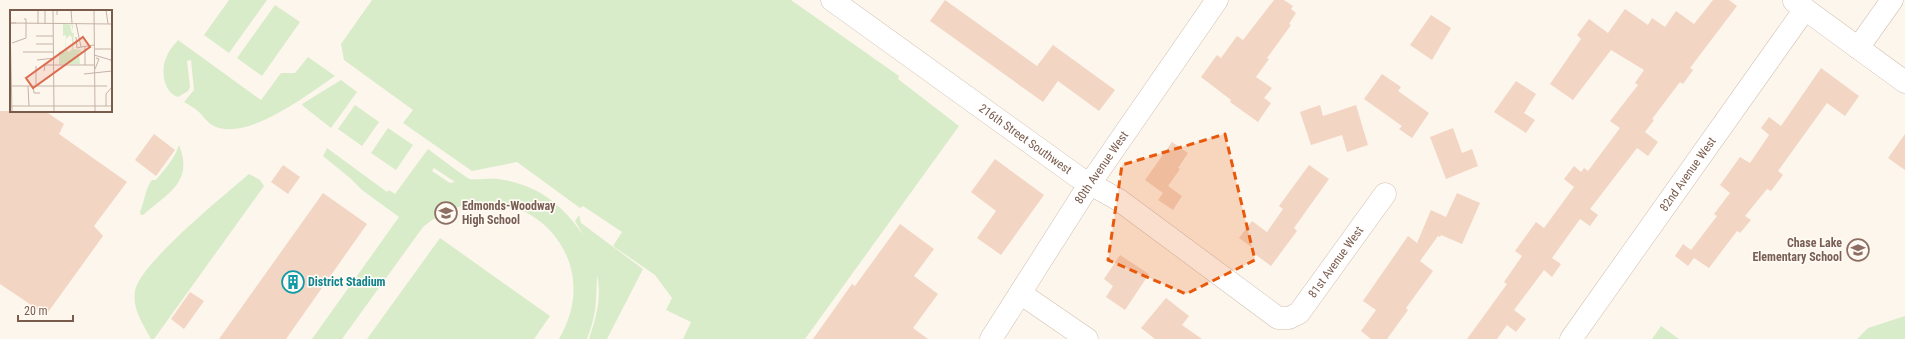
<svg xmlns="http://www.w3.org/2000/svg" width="1905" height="339" viewBox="0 0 1905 339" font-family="'Roboto Condensed',sans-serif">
  <rect width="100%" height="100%" fill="#fdf6ec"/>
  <g fill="#d8ecc9" fill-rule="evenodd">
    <path d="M229,0H267L229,53L204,35Z"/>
    <path d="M372,0H791L899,76L898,79L959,126L805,339H683L691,322L666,310L672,298L655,275L613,246L622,232L583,206L580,208L517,162L472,171L403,123L413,110L344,60L341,44Z"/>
    <path d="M275,5L300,22L262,76L237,58Z"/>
    <path d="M178,40L261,100L281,73H295L308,57L335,76C308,94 245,144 212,125C207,122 203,116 199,112C195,108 189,105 184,102L194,90L191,60L187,61L190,87L188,91L178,97C163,93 160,68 167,56C169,50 174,45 178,40Z"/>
    <path d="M341,80L357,92L331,128L303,106L302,104Z"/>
    <path d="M355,105L379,122L362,146L338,129Z"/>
    <path d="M388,128L413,145L396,170L371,153Z"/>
    <path d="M179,145C194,182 168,193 143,215H141L140,212C144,203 146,186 152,180H156C165,169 175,158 179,145Z"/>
    <path d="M327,148L387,192L389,190L395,194L428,149C435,154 466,178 470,179C473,180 491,178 498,179C537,184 562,204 584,236L575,221L579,215L581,223L643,269L607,339H589C596,318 602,297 597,275C596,302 597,313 587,339H559C613,248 505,158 423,227L342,339H312L399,217L362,190L350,178L323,156ZM434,168L455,182L450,183L432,171Z"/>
    <path d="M249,174L260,180L264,186L154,339H151C143,324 132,309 135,291C139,264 226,194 249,174Z"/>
    <path d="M440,238L550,316L534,339H367Z"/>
    <path d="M1905,316V339H1857L1868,328Z"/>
    <path d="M1661,326L1679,339H1652Z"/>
  </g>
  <g fill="#f3d5c3">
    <path d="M945,0L1037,66L1053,45L1115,90L1099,111L1058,81L1043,102L930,21Z"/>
    <path d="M1274,0H1284L1293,6L1291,9L1296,13L1289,24L1291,25L1267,58L1269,59L1256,77L1272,88L1264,98L1271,103L1258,122L1230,102L1231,100L1201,77L1217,55L1221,58L1237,36L1243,40Z"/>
    <path d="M1713,0H1729L1737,6L1690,68L1693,70L1683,84L1680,82L1652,119L1654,120L1645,132L1658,142L1648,156L1637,148L1590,209L1598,215L1590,226L1580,219L1552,258L1561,264L1552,277L1544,270L1514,310L1526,319L1516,332L1507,325L1497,339H1467L1507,284L1504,282L1522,256L1515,251L1536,222L1544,228L1574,187L1564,179L1574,166L1581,172L1584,168L1588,171L1620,128L1610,121L1638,85L1635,83L1644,70L1611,50L1573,100L1550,84L1581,39L1577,35L1589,19L1608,33L1625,9L1648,25L1652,18L1665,27L1676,11L1694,24Z"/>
    <path d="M1431,15L1451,28L1432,60L1410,45Z"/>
    <path d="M1821,68L1859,96L1845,116L1827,103L1778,171L1783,175L1771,191L1767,189L1745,216L1751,220L1740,233L1737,231L1709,268L1694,258L1688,266L1675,256L1683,244L1691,250L1717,216L1714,214L1730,193L1720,185L1740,157L1750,163L1769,135L1761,128L1769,117L1781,126Z"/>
    <path d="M1382,74L1401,87L1398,91L1429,113L1412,138L1399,129L1402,126L1364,99Z"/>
    <path d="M1516,81L1536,94L1524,113L1535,120L1526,133L1494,112Z"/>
    <path d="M1320,105L1323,116L1356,105L1368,145L1347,152L1342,135L1311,145L1300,112Z"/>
    <path d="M0,111H45L64,124L59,134L127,182L94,226L103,236L46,315L0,284Z"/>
    <path d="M1453,128L1462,153L1472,149L1478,166L1446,179L1430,137Z"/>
    <path d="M154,134L175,150L156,176L135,160Z"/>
    <path d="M1905,134V170L1888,158Z"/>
    <path d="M1172,142L1188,153L1178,168L1180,169L1168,186L1182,196L1173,210L1158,200L1163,193L1145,180Z"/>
    <path d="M995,159L1044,195L1001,255L977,238L996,211L971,192Z"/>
    <path d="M283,165L300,177L288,194L271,182Z"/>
    <path d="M1309,165L1329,179L1294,228L1297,231L1271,266L1252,252L1254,249L1239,238L1252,221L1267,232L1283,209L1279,206Z"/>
    <path d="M323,193L367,224L286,339H219Z"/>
    <path d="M1457,193L1480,203L1462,244L1441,235L1440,237L1438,236L1420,261L1433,271L1406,308L1408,310L1387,339H1371L1361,331L1376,310L1363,301L1408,236L1417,243L1431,210L1446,217Z"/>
    <path d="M900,224L934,249L914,276L938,294L913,328L928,339H813L852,284L855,286Z"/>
    <path d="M1120,255L1149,274L1125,310L1106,297L1113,286L1104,279Z"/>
    <path d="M190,292L204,301L184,329L171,319Z"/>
    <path d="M1166,298L1189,316L1182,325L1202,339H1155L1141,328Z"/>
  </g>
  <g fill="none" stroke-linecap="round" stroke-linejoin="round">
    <g stroke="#d1beb0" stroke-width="23">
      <g id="minor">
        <path id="s1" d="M832,0L1078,177L1119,200L1278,318H1289L1299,313L1385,194"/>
        <path d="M1794,1L1905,82"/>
        <path d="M1858,48L1892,0"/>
        <path d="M1020,293L1087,339"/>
        <path id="s2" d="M991,339L1087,188L1217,0"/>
        <path id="s3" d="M1571,339L1805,9"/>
      </g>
    </g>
    <use href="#minor" stroke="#fff" stroke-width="22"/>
  </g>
  <path fill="#e8590c" fill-opacity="0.2" stroke="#e8590c" stroke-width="3" stroke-dasharray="8 5" stroke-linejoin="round" d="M1225,134L1255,260L1186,294L1108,260L1122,165Z"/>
  <defs>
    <g id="school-ring" transform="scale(1.15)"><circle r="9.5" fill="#fffaf3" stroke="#8d6e63" stroke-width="1.5"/><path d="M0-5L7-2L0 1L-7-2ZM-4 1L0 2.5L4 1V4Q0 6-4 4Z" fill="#8d6e63"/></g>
    <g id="building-ring" transform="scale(1.15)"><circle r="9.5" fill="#fffaf3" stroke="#0f9aa8" stroke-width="1.5"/><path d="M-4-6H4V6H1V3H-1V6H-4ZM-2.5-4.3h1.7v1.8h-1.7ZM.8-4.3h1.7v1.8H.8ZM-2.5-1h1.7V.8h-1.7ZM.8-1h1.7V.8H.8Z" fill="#0f9aa8"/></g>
  </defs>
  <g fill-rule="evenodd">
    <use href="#school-ring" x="446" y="213"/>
    <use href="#school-ring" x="1858" y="250"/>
    <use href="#building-ring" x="293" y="282"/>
  </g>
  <g text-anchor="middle" stroke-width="3.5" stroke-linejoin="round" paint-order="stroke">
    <g font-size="12" fill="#7a5c4d" stroke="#fffaf3">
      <text dy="4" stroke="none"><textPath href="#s1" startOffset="238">216th Street Southwest</textPath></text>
      <text dy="4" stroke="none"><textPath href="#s2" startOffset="204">80th Avenue West</textPath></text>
      <text dy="4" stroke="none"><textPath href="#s3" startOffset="202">82nd Avenue West</textPath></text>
      <text dy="4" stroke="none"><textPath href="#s1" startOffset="633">81st Avenue West</textPath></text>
    </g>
    <g font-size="12" font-weight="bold" fill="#785e54" stroke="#fffaf3" text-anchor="start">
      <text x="462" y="210">Edmonds-Woodway<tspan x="462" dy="14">High School</tspan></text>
      <text x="1842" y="247" text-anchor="end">Chase Lake<tspan x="1842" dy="14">Elementary School</tspan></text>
    </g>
    <g font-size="12" font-weight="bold" fill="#0d838f" stroke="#fffaf3" text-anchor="start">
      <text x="308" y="286">District Stadium</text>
    </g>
  </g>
  <g transform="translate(10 10)">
    <rect width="102" height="102" fill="#fdf6ec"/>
    <path d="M53,14L63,15V22L62,16L60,15L62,23H64L63,39H67L64,40L74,39L70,40L73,43L65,42L69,43L70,54H49V41L55,42L56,25L53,26ZM60,25L62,28V39L59,42L56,39V29Z" fill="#d8ecc9" fill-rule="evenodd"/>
    <path fill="none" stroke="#c5b3a7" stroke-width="1" d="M28,0V14M35,0V14M61,0L62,13M84,0L85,102M96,0L98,14M6,13H0L102,14M66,13L71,37L84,35M0,14L2,102M26,26H43M66,27L67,38L71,37M2,33L16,28V9H14M26,34H43M75,37V55M85,39H102M13,42H43M84,45L101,50L102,55M27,50L45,48M26,56V76M85,59L89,49L86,48M34,61L35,55H85M74,64L102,61M0,76H97M18,76L19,96M23,76L24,83H30M0,96H102M96,96V84L102,77M44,102L43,0H47V5"/>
    <path fill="#dc6d51" fill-opacity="0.15" stroke="#dc6d51" stroke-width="2" d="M73,27L80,37L23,78L16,68Z"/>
    <rect width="102" height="102" fill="none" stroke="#7a5c4d" stroke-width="2"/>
  </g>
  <path d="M18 315v6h55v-6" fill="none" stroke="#7a5c4d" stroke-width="2"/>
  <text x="24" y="315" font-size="12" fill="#7a5c4d" stroke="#fffaf3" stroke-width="3" paint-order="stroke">20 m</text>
</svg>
